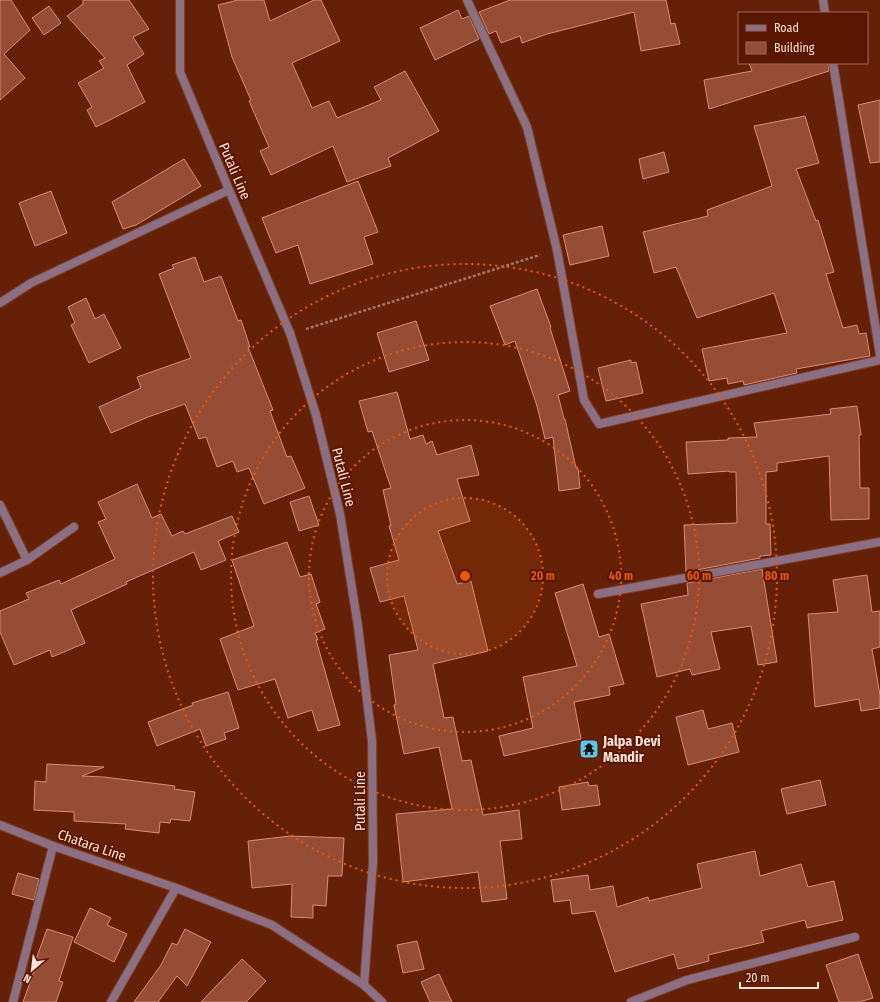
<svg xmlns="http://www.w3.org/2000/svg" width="880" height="1002" viewBox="0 0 880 1002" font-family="'Fira Sans Condensed',sans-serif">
  <rect width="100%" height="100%" fill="#652108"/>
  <g fill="#954d35" stroke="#db8d73">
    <path d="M0,0H11L30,30L4,54L25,78L0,100Z"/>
    <path d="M83,0H129L149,29L133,37L144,54L127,65L145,102L96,127L87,110L92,107L78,83L104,68L99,61L105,58L67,16L83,4Z"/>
    <path d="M238,0H264L270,21L314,0H321L340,41L292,63L312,108L329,101L337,118L381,100L374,87L405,71L439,131L388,158L391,166L347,182L333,146L271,175L260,151L269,147L249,101L251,100L232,57L218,5Z"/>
    <path d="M510,0H666L671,24L675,23L680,44L641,51L634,12L547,34L522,43L520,36L501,43L496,31L489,34L479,12Z"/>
    <path d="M49,6L61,23L44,35L32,18Z"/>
    <path d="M458,10L462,19L469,16L479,39L435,60L420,28Z"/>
    <path d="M749,63H828L829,71L709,109L704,80L752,71Z"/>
    <path d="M880,100V162L870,163L858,105Z"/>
    <path d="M805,116L819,163L796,169L816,221L818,220L834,272L826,274L843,328L857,325L859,334L866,333L870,356L796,369L797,373L744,385L743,381L728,384L727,378L709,381L702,349L787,333L774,293L697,318L676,267L654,273L643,232L708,216L707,210L772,186L754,126Z"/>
    <path d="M664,152L669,172L643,179L639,159Z"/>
    <path d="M184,159L201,186L136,225L123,229L112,202Z"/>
    <path d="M358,181L378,232L364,237L373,264L310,284L298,245L276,253L262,218Z"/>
    <path d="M51,191L67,233L35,246L19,203Z"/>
    <path d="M602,226L609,256L570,265L563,235Z"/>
    <path d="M195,257L204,282L221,276L238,321L241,320L250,347H248L273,410L270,411L287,457L291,456L305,488L264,504L249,468L237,472L233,461L217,467L206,437L199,439L185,404L148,417L111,433L99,407L141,388L137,377L191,358L159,274L174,268L172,265Z"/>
    <path d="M537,289L551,327L550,328L570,391L558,395L564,419H565L576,468H578L580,488L559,491L553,437L545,439L537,406L515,341L505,345L490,306Z"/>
    <path d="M86,298L95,319L104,314L121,348L89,363L71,325L75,323L68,307Z"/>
    <path d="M416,321L429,360L389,372L377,333Z"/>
    <path d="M631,360V363L636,362L643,393L606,401L598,368Z"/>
    <path d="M397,392L410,439L423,435L426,444L432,441L437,455L471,445L479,475L457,479L470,521L438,531L457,584L471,581L488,651L433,664L444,718L453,717L462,761L471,760L483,815L519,810L522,839L500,841L507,899L482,902L478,872L403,882L396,814L452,809L439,747L404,754L394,705L396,704L389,655L418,650L404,596L380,602L370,568L399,560L389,526H391L383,490L391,488L372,431L368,432L359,401Z"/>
    <path d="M857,406L861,435H859L860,488H869V519L831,520L829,456L777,463V471L766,472V524H770L771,555L760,556V558L686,572L684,525L737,523L736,472H729V471L688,474L686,442L728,440V438L757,437L754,423L831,414L830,409Z"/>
    <path d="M137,484L152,518L161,514L172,536L183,531L185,534L232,516L239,532L218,541L226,560L201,570L194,552L126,582L127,584L71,610L85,643L52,657L50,650L14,665L0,632V611L29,599L26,593L59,580L61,584L115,559L98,522L106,519L98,502Z"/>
    <path d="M309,496L319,525L299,531L290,502Z"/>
    <path d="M287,542L300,577L311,574L320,602L316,604L325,629L315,633L318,640H316L325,671L340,725L318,731L312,710L288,718L275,679L238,690L220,639L254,626L232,560Z"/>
    <path d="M762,569L777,662L758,665L751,626L711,632L720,669L692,675L690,669L657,677L641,604L688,595L687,583Z"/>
    <path d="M867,575L872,612L880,611V647L872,649L880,695V708L861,711L859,699L815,707L808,614L838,612L833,580Z"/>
    <path d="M583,584L599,637L609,634L624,684L609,687L610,695L574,702L581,739L504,756L499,736L533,728L523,677L577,666L555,593Z"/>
    <path d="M228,692L239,728L224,733L226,739L206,746L200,729L157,746L148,722L193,705L192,703Z"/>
    <path d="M703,710L708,729L732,723L739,752L688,765L676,717Z"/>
    <path d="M47,764L104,767L82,776L104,777L175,786L174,789L195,792L190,821L171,819L170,823L160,822L159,833L125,829L126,824L74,821V812L34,810L35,781L46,782Z"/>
    <path d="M820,780L826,805L787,814L781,789Z"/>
    <path d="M588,782L589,786L597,785L600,805L562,810L559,787Z"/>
    <path d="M290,836L344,838L342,876H328L326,906L313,905V918L291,917L292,884L252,888L248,841Z"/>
    <path d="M755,851L760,876L801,864L808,887L834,881L843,920L807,928L805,920L761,931L764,942L708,955L709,961L678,969L674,954L615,972L595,911L572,914L570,900L554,902L551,880L588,875L590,890L613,886L617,907L648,897L649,901L702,888L697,864Z"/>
    <path d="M18,873L39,879L34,900L12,894Z"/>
    <path d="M90,908L111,918L107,925L127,934L114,962L74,942Z"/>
    <path d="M47,929L73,937L59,981L63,982L56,1002H23L37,963L35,962Z"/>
    <path d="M185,929L211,942L187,986L177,976L158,1002H134L161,965L172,943L177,945Z"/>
    <path d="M417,941L424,969L403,973L397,945Z"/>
    <path d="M858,954L873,998L859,1002H839L826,965Z"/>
    <path d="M242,959L266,981L246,1002H201Z"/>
    <path d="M439,974L452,1002H430L421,982Z"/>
  </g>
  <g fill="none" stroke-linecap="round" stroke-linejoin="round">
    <g stroke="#7d402a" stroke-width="10">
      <g id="lane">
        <path d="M13,1002L53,846"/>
        <path d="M631,1002L687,980L855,937"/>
      </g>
    </g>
    <g stroke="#7d402a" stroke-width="10">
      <g id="street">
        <path d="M180,0V72L229,190L290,333L316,415L340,514L358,626L372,741L373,862L364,985"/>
        <path d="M467,0L527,127L557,250L584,400L599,424L880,360"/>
        <path d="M823,0L825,13"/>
        <path d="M833,63L880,355"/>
        <path d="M0,303L31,283L229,190"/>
        <path d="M0,505L27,560"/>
        <path d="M0,573L27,560L74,527"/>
        <path d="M598,594L880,542"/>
        <path d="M0,825L53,846L176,888L272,925L364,985L382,1002"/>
        <path d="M111,1002L176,888"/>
      </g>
    </g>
    <path stroke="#a57361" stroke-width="2.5" stroke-dasharray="3 2" stroke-linecap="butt" d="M306,329L540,255"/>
    <use href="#lane" stroke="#8c6f83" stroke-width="8"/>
    <use href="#street" stroke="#8c6f83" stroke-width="8"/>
  </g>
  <circle cx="465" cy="576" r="78" fill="#e8590c" fill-opacity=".12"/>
  <g fill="none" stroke="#e8590c" stroke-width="2" stroke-dasharray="2 4">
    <circle cx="465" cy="576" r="78"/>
    <circle cx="465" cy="576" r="156"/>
    <circle cx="465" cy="576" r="234"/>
    <circle cx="465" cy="576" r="312"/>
  </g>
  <defs>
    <g id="temple-square" transform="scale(1)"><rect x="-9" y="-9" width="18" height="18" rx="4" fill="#5ac8e6" stroke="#591600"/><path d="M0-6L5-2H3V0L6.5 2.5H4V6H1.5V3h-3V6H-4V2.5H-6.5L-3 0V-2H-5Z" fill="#111"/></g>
  </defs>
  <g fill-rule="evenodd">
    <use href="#temple-square" x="589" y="749"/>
  </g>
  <g text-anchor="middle" stroke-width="4" stroke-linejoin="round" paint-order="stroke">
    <g font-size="14" fill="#fde3da" stroke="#591600">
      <text transform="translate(235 171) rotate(67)" y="5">Putali Line</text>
      <text transform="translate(344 477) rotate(76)" y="5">Putali Line</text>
      <text transform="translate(360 801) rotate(-90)" y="5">Putali Line</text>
      <text transform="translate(92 845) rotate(19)" y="5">Chatara Line</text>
    </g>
    <g font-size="14" font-weight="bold" fill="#fde3da" stroke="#591600" text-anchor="start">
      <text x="603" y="746">Jalpa Devi<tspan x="603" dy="16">Mandir</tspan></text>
    </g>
  </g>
  <circle cx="465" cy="576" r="6" fill="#e8590c" stroke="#591600" stroke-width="2"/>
  <g font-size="12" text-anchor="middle" font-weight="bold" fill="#e8590c" stroke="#591600" stroke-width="4" stroke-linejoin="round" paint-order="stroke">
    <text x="543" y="580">20 m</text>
    <text x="621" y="580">40 m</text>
    <text x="699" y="580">60 m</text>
    <text x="777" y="580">80 m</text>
  </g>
  <rect x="738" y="12" width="130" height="52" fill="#591600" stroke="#9b6857"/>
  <rect x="746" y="25" width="20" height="6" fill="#8c6f83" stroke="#9b6857"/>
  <text x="774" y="32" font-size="12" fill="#fde3da">Road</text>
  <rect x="746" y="42" width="20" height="12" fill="#954d35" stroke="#9b6857"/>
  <text x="774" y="52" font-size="12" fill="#fde3da">Building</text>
  <g transform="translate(32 970) rotate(208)" stroke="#591600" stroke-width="3" paint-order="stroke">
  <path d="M0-3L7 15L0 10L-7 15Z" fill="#fde3da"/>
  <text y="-6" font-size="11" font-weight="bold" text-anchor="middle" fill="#fde3da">N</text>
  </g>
  <path d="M740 982v6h78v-6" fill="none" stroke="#fde3da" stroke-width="2"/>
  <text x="746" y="982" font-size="12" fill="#fde3da" stroke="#591600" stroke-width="3" paint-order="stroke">20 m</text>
</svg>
